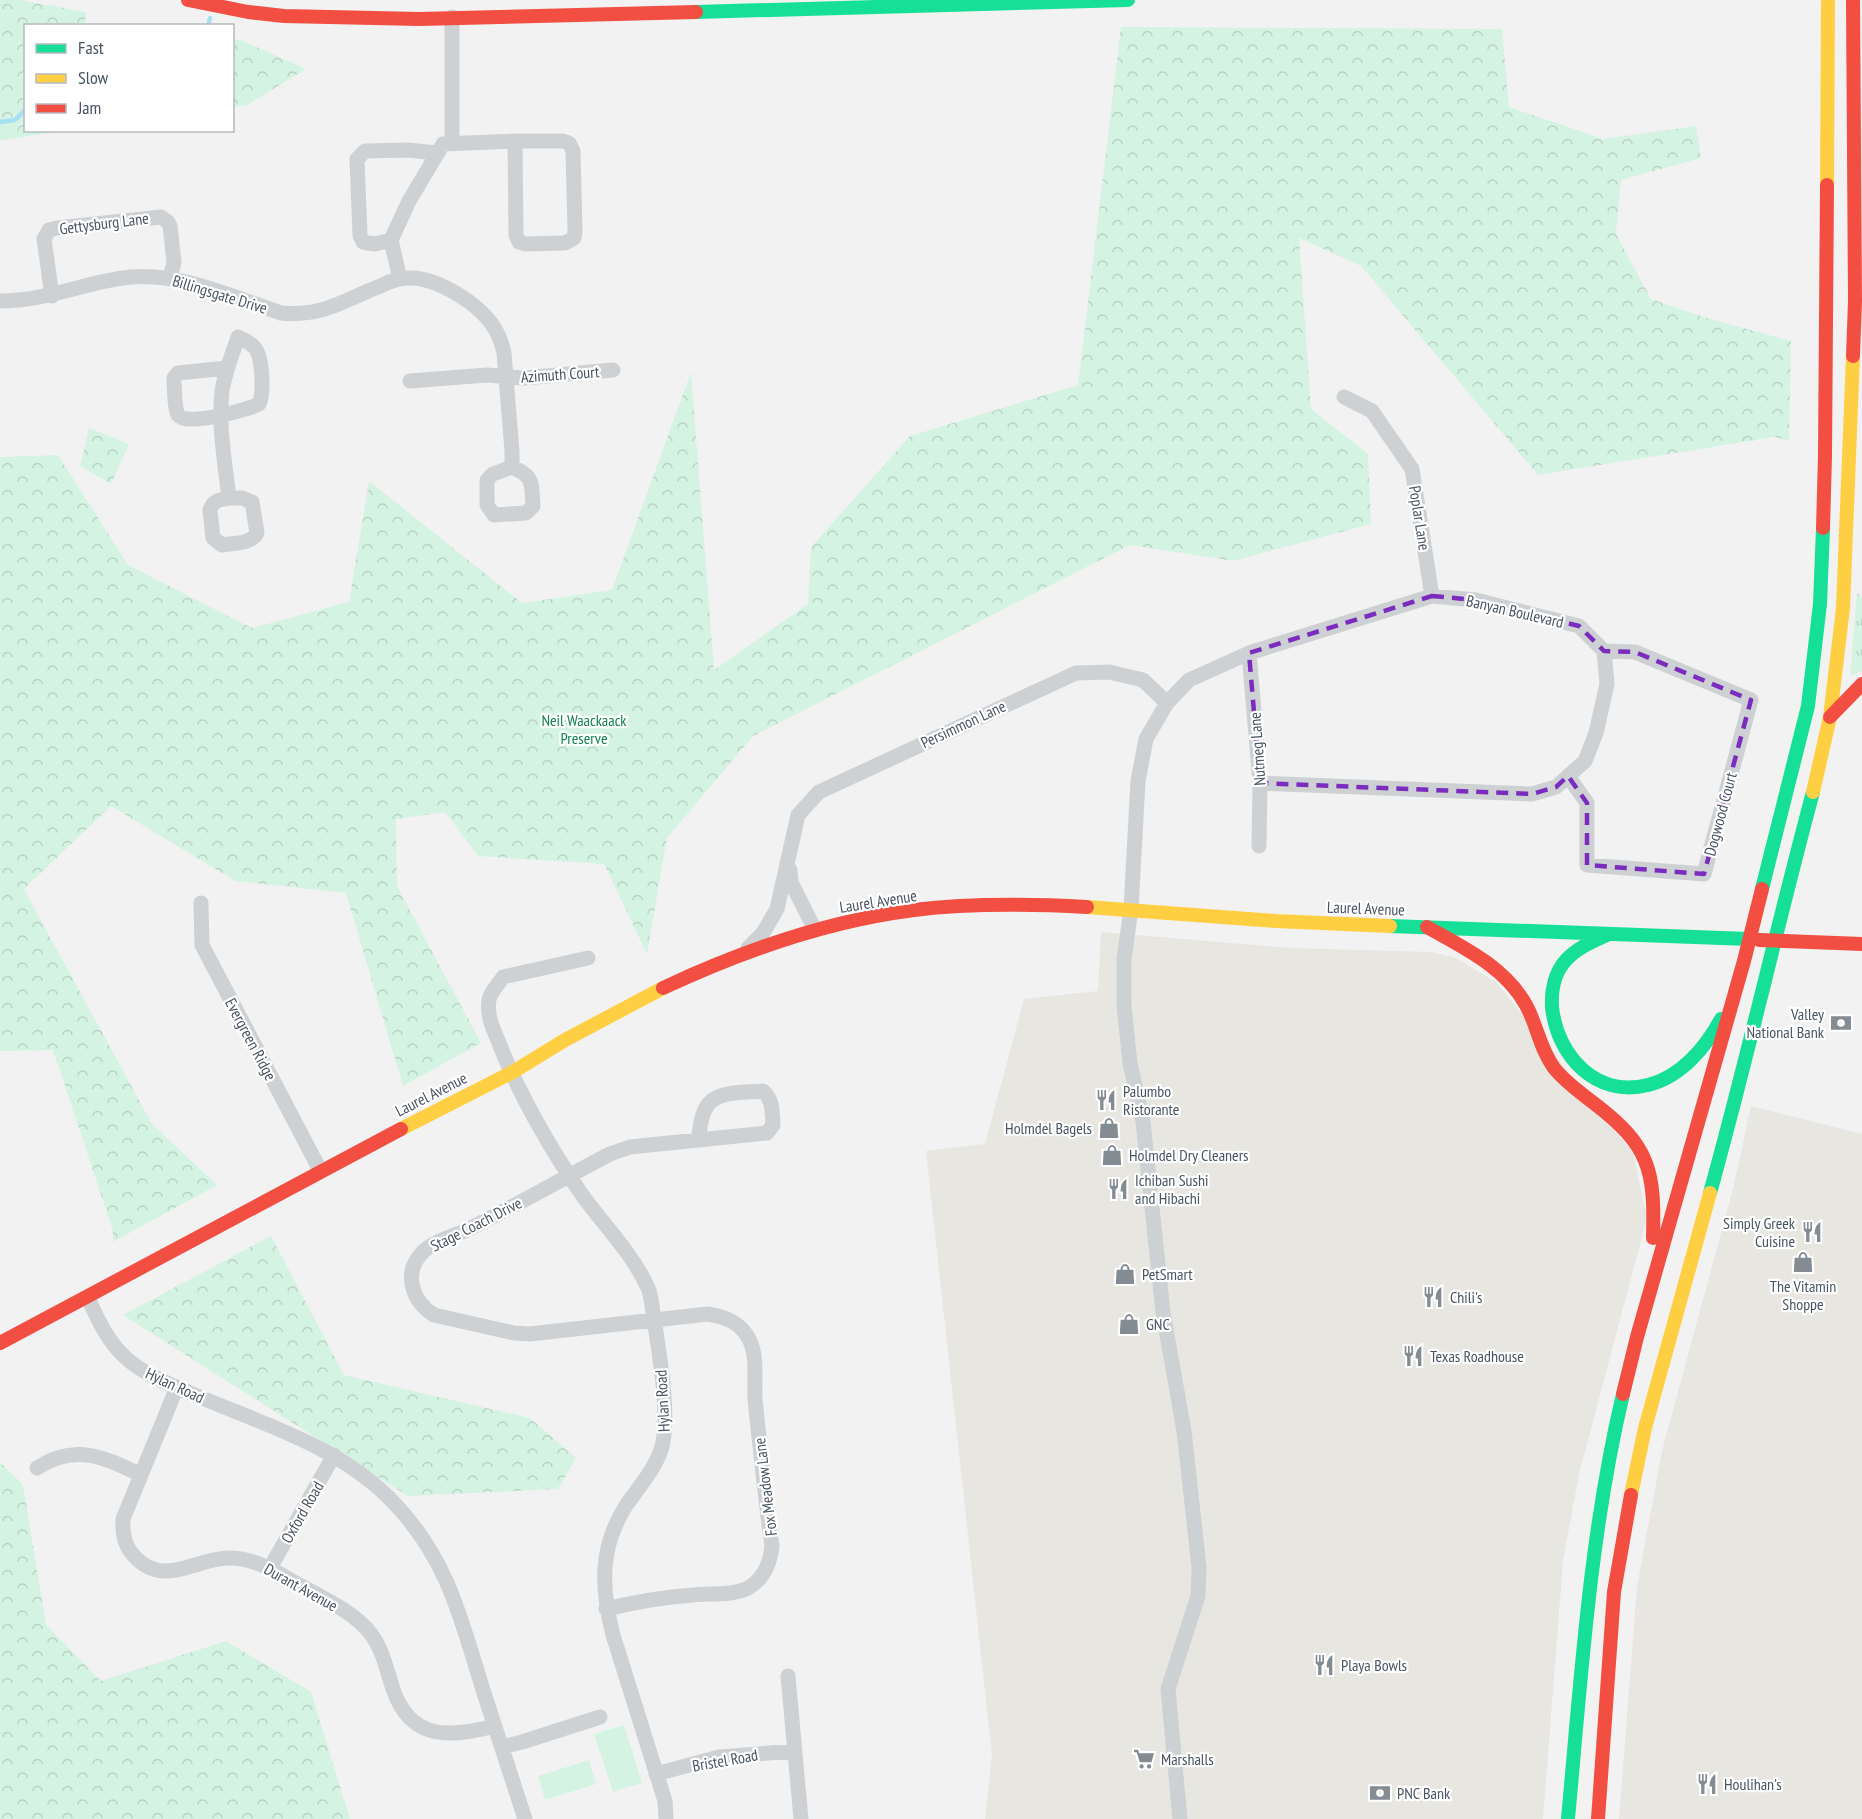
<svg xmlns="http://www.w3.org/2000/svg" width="1862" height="1819" viewBox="0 0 1862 1819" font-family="'PT Sans Narrow',sans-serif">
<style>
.commercial{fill:#e7e6e0}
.grass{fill:url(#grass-tufts)}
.forest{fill:url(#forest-crowns)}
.pitch{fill:#d5f3e2}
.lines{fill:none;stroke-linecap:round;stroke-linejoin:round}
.stream{stroke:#a7e0f3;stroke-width:4.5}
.street{stroke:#ced1d3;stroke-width:15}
.fast{stroke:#16e098;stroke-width:14}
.slow{stroke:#ffcf43;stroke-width:14}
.jam{stroke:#f24e42;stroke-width:14}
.marked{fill:none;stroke:#7b2cbf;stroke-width:4.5;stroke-dasharray:12 8;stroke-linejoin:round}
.labels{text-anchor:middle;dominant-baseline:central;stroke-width:4.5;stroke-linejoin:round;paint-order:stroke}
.street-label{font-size:16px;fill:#475360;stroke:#fff}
.park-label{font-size:16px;fill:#10834f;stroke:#fff}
.poi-label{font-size:16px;fill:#475360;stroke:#fff;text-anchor:start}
</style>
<defs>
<pattern id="grass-tufts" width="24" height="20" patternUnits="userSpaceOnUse" patternTransform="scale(1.5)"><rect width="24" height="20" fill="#d5f3e2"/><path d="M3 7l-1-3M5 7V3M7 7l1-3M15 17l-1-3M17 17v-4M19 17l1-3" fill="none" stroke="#b8d2c4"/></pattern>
<pattern id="forest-crowns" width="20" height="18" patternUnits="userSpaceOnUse" patternTransform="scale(1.5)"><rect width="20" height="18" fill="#d5f3e2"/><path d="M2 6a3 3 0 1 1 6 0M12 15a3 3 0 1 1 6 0" fill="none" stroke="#b8d2c4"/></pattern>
</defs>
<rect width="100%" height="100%" fill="#f3f2f2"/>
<path class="commercial" d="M 1101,932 L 1290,948 L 1432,952 L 1456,958 L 1496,982 L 1633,1153 L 1647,1218 L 1579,1474 L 1563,1561 L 1543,1819 L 985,1819 L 992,1755 L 926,1151 L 985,1144 L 1024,999 L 1098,991 Z
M 1751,1106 L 1862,1134 L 1862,1819 L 1619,1819 L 1637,1587 L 1662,1451 L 1734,1185 Z"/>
<path class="grass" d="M 1857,593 L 1862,597 L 1862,671 L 1850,676 Z"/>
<path class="forest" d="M 0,0 L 21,0 L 86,12 L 85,25 L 26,26 L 26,130 L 66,131 L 0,140 Z
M 1121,27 L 1502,29 L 1509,107 L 1603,139 L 1696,126 L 1701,158 L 1621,180 L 1616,234 L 1651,299 L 1707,318 L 1791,341 L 1789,441 L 1775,437 L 1538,475 L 1361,266 L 1299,238 L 1311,409 L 1368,454 L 1371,524 L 1233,561 L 1130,545 L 753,736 L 667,838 L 647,954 L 604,864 L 478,856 L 445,812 L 396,819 L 397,886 L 481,1043 L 403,1086 L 346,893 L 235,881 L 111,806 L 24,889 L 152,1124 L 217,1185 L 113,1242 L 113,1231 L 53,1050 L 0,1051 L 0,457 L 58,455 L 128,565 L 252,628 L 349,602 L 369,481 L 522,603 L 612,590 L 691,372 L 714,670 L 808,604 L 811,547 L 910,436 L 1078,385 Z
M 232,39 L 241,40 L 306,69 L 247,105 L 233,107 Z
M 89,428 L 129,444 L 111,484 L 80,466 Z
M 271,1236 L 344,1375 L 530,1418 L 576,1458 L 558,1489 L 408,1496 L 123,1315 Z
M 0,1462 L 23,1485 L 46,1625 L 101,1681 L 226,1641 L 311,1692 L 350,1819 L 0,1819 Z"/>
<path class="pitch" d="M 624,1725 L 642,1783 L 613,1792 L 594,1734 Z
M 589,1760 L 596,1784 L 545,1800 L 538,1776 Z"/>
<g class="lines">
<path class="stream" d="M 208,26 L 210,18
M 0,122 L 15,120 L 26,109"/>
<path class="street" d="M 515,141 L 563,141 L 569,143 L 573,151 L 575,231 L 574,238 L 565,243 L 525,244 L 519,242 L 516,235 Z
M 452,143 L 452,17
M 391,240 L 375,244 L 363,242 L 360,236 L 357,159 L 365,151 L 408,150 L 437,153
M 400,279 L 391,240 L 409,201 L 443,144 L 515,141
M 52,296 L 44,239 L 49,230 L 57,228 L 161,217 L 168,222 L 170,226 L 174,262 L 170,279
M 0,301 C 47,301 85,282 130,277 C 180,272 235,298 281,313 C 322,317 342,301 378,287 C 385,284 392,280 400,279 C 424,274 449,288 468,301 C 487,315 499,329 504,353 L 512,451 L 512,467
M 227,368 L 178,373 L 174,378 L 174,383 C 175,392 174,407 178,415 C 186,427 247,410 259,404 C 264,393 263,356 254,347 C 250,342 243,340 238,337 C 232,355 225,372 222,391 C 218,426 225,463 229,498
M 410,381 L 487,375 L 524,378 L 613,370
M 1344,397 L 1372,411 L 1412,469 L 1432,596
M 512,467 C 535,477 531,483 533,506 L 526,513 L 494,515 L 487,505 L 487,480 L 493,474 Z
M 229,498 L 242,498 L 252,502 L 257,533 C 251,544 234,543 222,545 L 213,538 L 210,510 C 213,500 220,500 229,498 Z
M 1249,653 L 1260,783 L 1259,846
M 1568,776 L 1587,803 L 1587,865 L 1704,874 L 1751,700 L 1635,652 L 1604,651
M 790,870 L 791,882 L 815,930
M 201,903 L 202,945 L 320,1170
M 748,948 L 763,933 L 777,909 L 798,815 L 819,792 L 1076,673 L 1109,672 L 1143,680 L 1167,703
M 588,958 L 503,977 C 499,984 490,992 489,1000 C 486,1017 495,1032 501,1048 C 521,1098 554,1155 585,1199 C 606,1227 634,1256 648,1288 C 652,1297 652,1309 654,1319 C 659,1351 671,1421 661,1450 C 654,1470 639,1487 627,1504 C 599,1547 601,1588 613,1635 L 665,1801 L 666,1819
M 763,1091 C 773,1099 772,1112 773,1125 L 767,1133 L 698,1140 C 700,1131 700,1121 704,1112 C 712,1089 743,1093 763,1091 Z
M 88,1298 C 98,1320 108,1342 126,1358 C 147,1377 177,1387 202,1398 C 269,1426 344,1449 395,1504 C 448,1560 461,1619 483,1690 C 497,1733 511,1776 525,1819
M 177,1387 L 123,1519 C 122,1536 125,1548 138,1560 C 166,1586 197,1558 229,1558 C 252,1558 272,1569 292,1581 C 317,1595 354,1611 371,1634 C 383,1650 387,1671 393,1689 C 411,1742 451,1737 495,1726
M 37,1468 C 75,1443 104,1457 141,1475
M 270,1568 L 334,1455
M 606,1609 C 635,1602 664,1597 693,1595 C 711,1593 732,1596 748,1588 C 764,1579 770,1564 772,1546 C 765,1497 760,1448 755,1399 C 754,1380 758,1356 749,1339 C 740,1322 725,1317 708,1314 L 530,1334 L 514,1333 L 434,1315 C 413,1302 402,1274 422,1253 C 434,1240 456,1236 471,1228 C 518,1204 564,1178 610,1154 L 630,1147 L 698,1140
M 788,1676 L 801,1819
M 502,1747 L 522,1742 L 600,1717
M 656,1774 L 719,1757 L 794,1751
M 1180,1819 L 1168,1689 L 1198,1596 L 1199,1567 L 1184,1431 L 1163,1312 L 1143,1122 L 1130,1063 L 1124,1006 L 1124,959 L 1131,909 L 1138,781 L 1146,739 L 1167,703 L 1189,680 L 1249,653 L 1432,596 L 1476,600 L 1579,626 L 1604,651 L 1607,684 L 1596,733 L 1585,761 L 1556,787 L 1532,794 L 1260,783"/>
<path class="fast" d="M 696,12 L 1128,0
M 1762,889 L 1808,706 L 1820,604 L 1823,528
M 1390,926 L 1749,939
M 1609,934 C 1594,941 1578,947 1566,960 C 1555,972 1551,990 1552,1007 C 1557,1056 1596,1098 1648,1085 C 1681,1077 1706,1047 1721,1019
M 1710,1193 C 1747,1060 1777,926 1813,792
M 1568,1819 C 1581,1677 1590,1533 1623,1394"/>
<path class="slow" d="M 1827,185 L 1828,0
M 1813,792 L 1830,717 L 1843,608 L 1853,356
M 1087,907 L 1276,921 L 1390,926
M 401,1129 L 511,1073 L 565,1040 L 663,988
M 1631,1495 L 1645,1428 L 1710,1193"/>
<path class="jam" d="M 188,0 L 248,12 L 284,16 L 419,19 L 696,12
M 1853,0 L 1855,301 L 1853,356
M 1823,528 L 1825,456 L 1827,185
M 1830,717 L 1862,684
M 1427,927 C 1464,948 1505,967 1526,1005 C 1537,1025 1540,1049 1554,1068 C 1565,1082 1581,1093 1595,1104 C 1650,1146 1655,1171 1653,1238
M 1759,940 L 1862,944
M 663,988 C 742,951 827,921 914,910 C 971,903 1030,904 1087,907
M 0,1343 L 401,1129
M 1623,1394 L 1637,1337 L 1744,961 L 1762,889
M 1598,1819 L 1614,1592 L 1631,1495"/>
</g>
<path class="marked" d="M 1432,596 L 1476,600 L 1579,626 L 1604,651 L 1635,652 L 1751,700 L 1704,874 L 1587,865 L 1587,803 L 1568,776 L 1556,787 L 1532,794 L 1260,783 L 1249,653 Z"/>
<defs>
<symbol id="bank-bare" viewBox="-9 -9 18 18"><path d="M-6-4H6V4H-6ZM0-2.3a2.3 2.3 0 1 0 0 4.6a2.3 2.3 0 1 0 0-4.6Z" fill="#838b93" stroke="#fff" stroke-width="2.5" paint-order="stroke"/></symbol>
<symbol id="restaurant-bare" viewBox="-9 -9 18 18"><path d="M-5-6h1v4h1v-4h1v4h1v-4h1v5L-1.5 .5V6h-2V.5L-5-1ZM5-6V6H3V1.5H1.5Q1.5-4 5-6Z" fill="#838b93" stroke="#fff" stroke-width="2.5" paint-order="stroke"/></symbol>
<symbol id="shop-bare" viewBox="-9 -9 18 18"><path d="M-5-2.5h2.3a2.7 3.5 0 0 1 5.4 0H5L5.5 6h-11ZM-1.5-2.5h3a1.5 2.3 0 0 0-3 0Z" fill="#838b93" stroke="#fff" stroke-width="2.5" paint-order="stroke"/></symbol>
<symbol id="supermarket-bare" viewBox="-9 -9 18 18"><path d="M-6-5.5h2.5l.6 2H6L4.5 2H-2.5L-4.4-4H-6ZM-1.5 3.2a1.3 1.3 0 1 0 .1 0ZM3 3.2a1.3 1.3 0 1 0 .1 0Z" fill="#838b93" stroke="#fff" stroke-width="2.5" paint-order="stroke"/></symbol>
</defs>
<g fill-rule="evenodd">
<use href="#bank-bare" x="1826" y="1008" width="30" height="30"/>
<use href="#restaurant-bare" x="1091" y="1085" width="30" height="30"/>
<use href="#shop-bare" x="1094" y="1113" width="30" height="30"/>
<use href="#shop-bare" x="1097" y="1140" width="30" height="30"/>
<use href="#restaurant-bare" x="1103" y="1174" width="30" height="30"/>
<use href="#restaurant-bare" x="1797" y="1217" width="30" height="30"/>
<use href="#shop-bare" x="1788" y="1247" width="30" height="30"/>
<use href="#shop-bare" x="1110" y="1259" width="30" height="30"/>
<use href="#restaurant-bare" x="1418" y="1282" width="30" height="30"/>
<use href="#shop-bare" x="1114" y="1309" width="30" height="30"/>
<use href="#restaurant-bare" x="1398" y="1341" width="30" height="30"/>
<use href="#restaurant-bare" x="1309" y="1650" width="30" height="30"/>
<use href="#supermarket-bare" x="1129" y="1744" width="30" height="30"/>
<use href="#restaurant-bare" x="1692" y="1769" width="30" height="30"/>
<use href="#bank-bare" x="1365" y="1778" width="30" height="30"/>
</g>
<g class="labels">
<g class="street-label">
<text transform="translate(104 223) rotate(-7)">Gettysburg Lane</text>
<text transform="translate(220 294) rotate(17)">Billingsgate Drive</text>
<text transform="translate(560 374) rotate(-4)">Azimuth Court</text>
<text transform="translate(1420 518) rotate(81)">Poplar Lane</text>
<text transform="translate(1515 611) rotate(13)">Banyan Boulevard</text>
<text transform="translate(963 724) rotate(-25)">Persimmon Lane</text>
<text transform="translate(1257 749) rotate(-94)">Nutmeg Lane</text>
<text transform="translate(1720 814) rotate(-75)">Dogwood Court</text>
<text transform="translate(878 901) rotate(-9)">Laurel Avenue</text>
<text transform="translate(1366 908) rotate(2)">Laurel Avenue</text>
<text transform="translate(251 1039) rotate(62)">Evergreen Ridge</text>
<text transform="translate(431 1094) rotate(-27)">Laurel Avenue</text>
<text transform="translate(476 1224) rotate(-27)">Stage Coach Drive</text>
<text transform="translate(175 1385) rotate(25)">Hylan Road</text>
<text transform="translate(662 1401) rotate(-93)">Hylan Road</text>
<text transform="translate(765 1487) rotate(-97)">Fox Meadow Lane</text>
<text transform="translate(302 1512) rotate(-60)">Oxford Road</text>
<text transform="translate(301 1587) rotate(29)">Durant Avenue</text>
<text transform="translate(725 1760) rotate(-10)">Bristel Road</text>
</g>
<g class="park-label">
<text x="584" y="720">Neil Waackaack<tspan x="584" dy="18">Preserve</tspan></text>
</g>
<g class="poi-label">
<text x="1824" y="1014" text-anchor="end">Valley<tspan x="1824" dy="18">National Bank</tspan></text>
<text x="1123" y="1091">Palumbo<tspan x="1123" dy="18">Ristorante</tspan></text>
<text x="1092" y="1128" text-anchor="end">Holmdel Bagels</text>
<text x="1129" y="1155">Holmdel Dry Cleaners</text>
<text x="1135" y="1180">Ichiban Sushi<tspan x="1135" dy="18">and Hibachi</tspan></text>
<text x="1795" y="1223" text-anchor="end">Simply Greek<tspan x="1795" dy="18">Cuisine</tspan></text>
<text x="1142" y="1274">PetSmart</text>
<text x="1803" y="1286" text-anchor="middle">The Vitamin<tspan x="1803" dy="18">Shoppe</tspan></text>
<text x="1450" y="1297">Chili's</text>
<text x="1146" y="1324">GNC</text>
<text x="1430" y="1356">Texas Roadhouse</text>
<text x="1341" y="1665">Playa Bowls</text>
<text x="1161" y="1759">Marshalls</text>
<text x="1724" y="1784">Houlihan's</text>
<text x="1397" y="1793">PNC Bank</text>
</g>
</g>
<rect x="24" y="24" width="210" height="108" fill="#ffffff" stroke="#b5babf" stroke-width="1.5"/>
<rect x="36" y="44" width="30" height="9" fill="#16e098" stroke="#b5babf" stroke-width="1.5"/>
<text x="78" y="54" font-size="18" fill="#475360">Fast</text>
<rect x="36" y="74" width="30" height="9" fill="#ffcf43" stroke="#b5babf" stroke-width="1.5"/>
<text x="78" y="84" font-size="18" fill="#475360">Slow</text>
<rect x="36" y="104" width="30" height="9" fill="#f24e42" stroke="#b5babf" stroke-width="1.5"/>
<text x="78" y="114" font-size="18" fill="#475360">Jam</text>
</svg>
